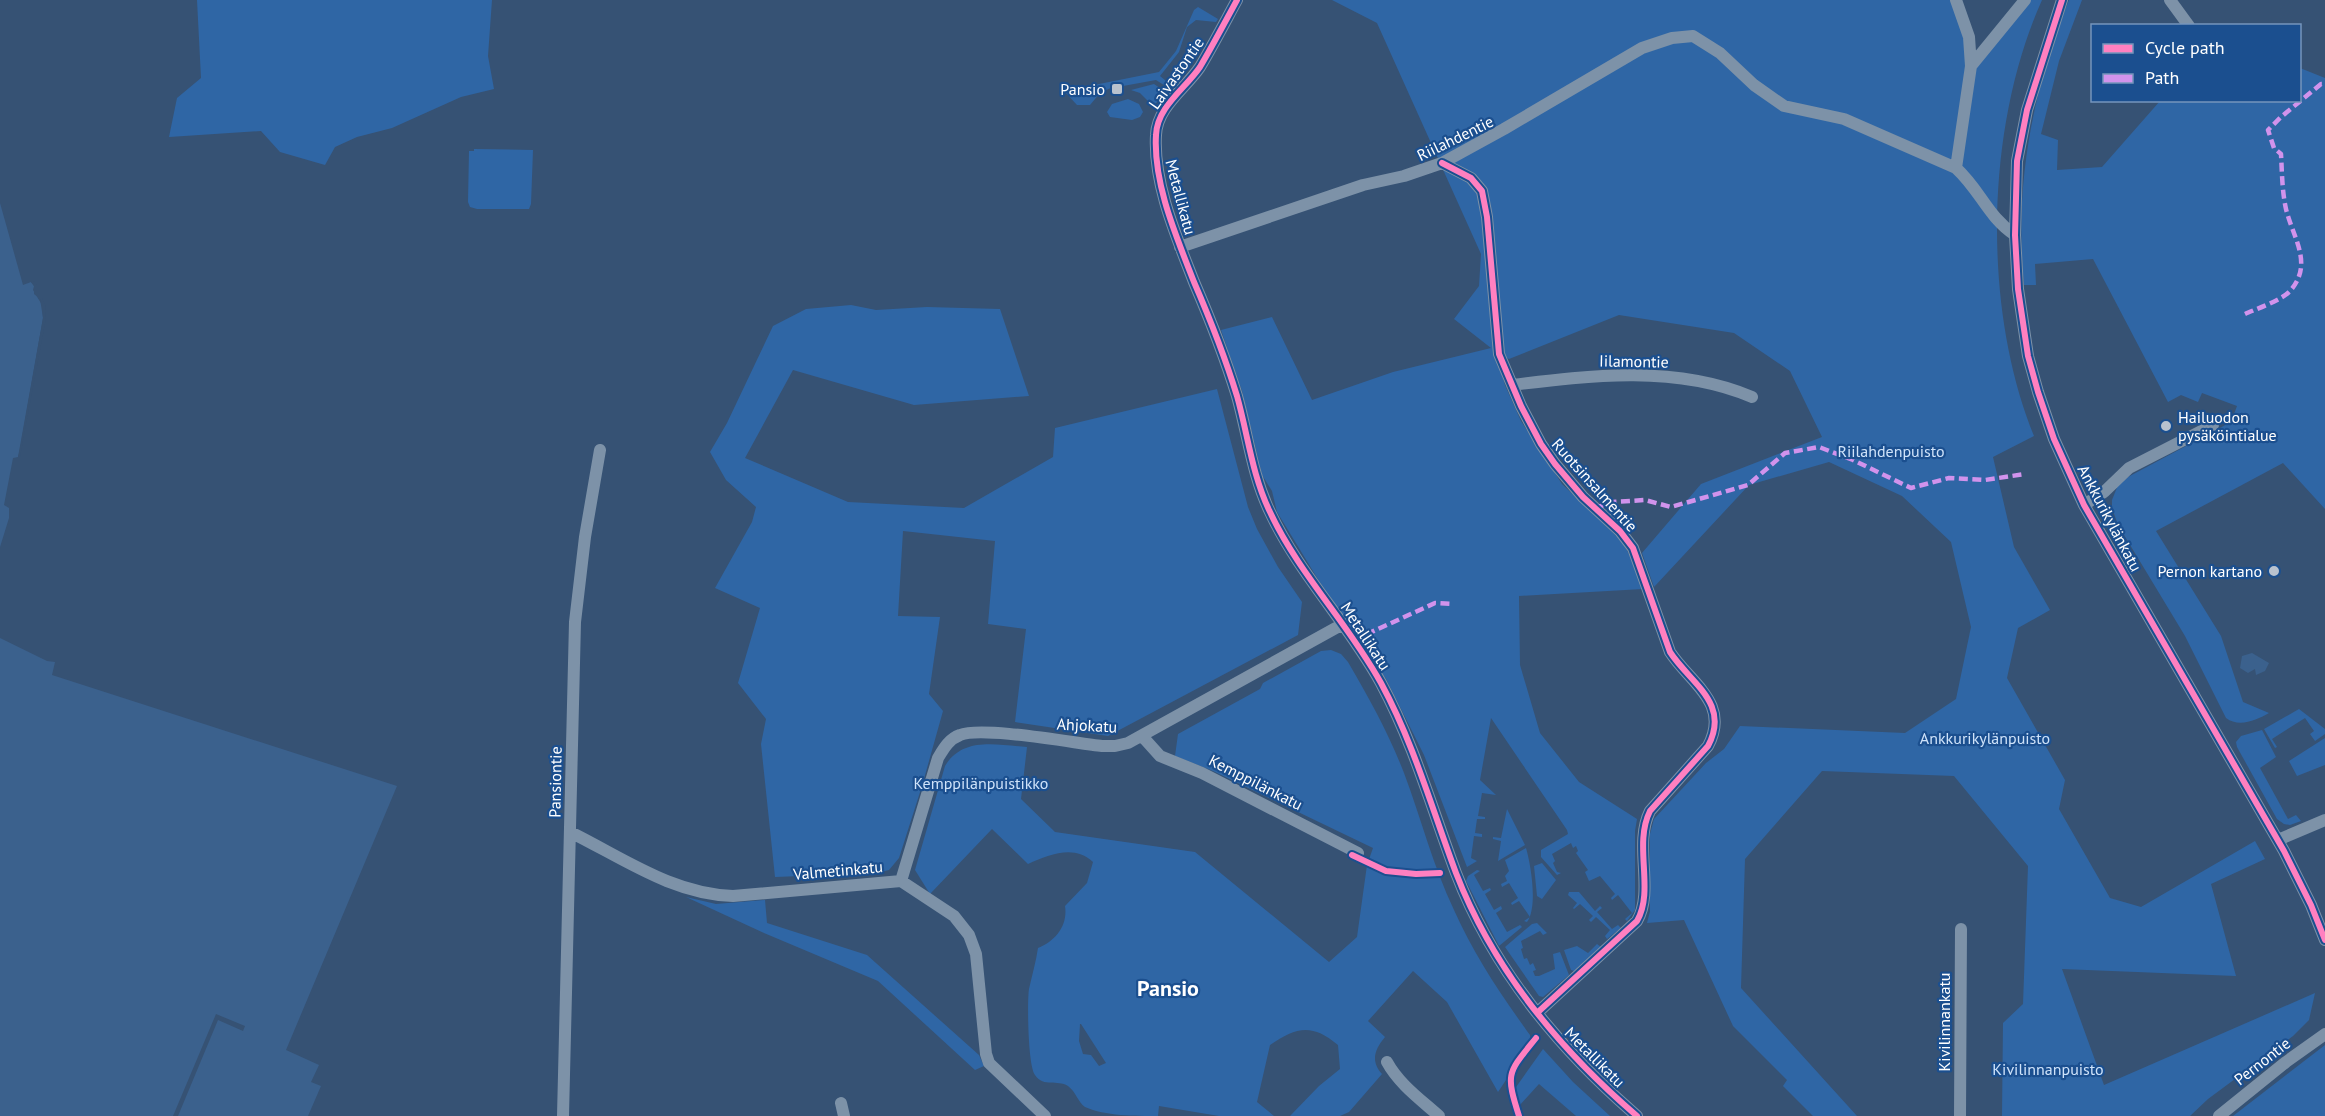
<svg xmlns="http://www.w3.org/2000/svg" width="2325" height="1116" viewBox="0 0 2325 1116" font-family="'PT Sans',sans-serif">
<style>
.green{fill:#2f66a5;fill-rule:evenodd}
.water{fill:#3b618d}
.pier{fill:#365274}
.lines{fill:none;stroke-linecap:round;stroke-linejoin:round}
.minor{stroke:#7d92a8;stroke-width:12}
.quiet{stroke:#d193ec;stroke-width:4.5;stroke-dasharray:9 4.5;stroke-linecap:butt}
.cycleway-casing{stroke:#1b4f8f;stroke-width:10}
.cycleway{stroke:#ff80c0;stroke-width:6}
.poi-dot{fill:#b9c2ce;stroke:#1b4f8f;stroke-width:2}
.labels{text-anchor:middle;dominant-baseline:central;stroke-width:4.5;stroke-linejoin:round;paint-order:stroke}
.street-label{font-size:16px;fill:#fff;stroke:#1b4f8f}
.poi-label{font-size:16px;fill:#fff;stroke:#1b4f8f;text-anchor:end}
.park-label{font-size:16px;fill:#cfe3fa;stroke:#1b4f8f}
.district-label{font-size:22px;font-weight:bold;fill:#fff;stroke:#1b4f8f}
</style>
<rect width="100%" height="100%" fill="#365274"/>
<path class="green" d="M 197,0 L 492,0 L 488,56 L 494,89 L 461,97 L 392,128 L 357,137 L 335,147 L 325,165 L 280,152 L 261,131 L 169,137 L 177,98 L 201,78 Z
M 1332,0 L 1951,0 L 1964,30 L 1967,61 L 2027,0 L 2042,0 C 1985,127 1982,308 2034,436 L 1993,457 L 2014,547 L 2050,610 L 2018,628 L 2007,678 L 2065,780 L 2059,809 L 2110,898 L 2141,907 L 2255,841 L 2265,859 L 2211,884 L 2236,976 L 2062,969 L 2104,1085 L 2315,993 L 2309,1020 L 2293,1036 L 2208,1099 L 2190,1116 L 2002,1116 L 2003,1023 L 2023,1004 L 2028,866 L 1954,776 L 1822,771 L 1745,859 L 1741,988 L 1857,1116 L 1813,1116 L 1783,1086 L 1787,1080 L 1733,1026 L 1684,920 L 1647,923 L 1650,911 L 1650,834 L 1654,819 L 1706,763 L 1724,749 L 1740,726 L 1905,733 L 1956,699 L 1971,627 L 1951,542 L 1902,496 L 1829,462 L 1749,485 L 1654,587 L 1642,553 L 1701,484 L 1822,437 L 1790,371 L 1734,333 L 1619,315 L 1509,359 L 1496,353 L 1505,385 L 1521,421 L 1562,484 L 1623,542 L 1638,572 L 1643,589 L 1519,596 L 1520,665 L 1540,733 L 1579,782 L 1637,819 L 1635,831 L 1635,910 L 1627,921 L 1625,919 L 1632,913 L 1618,895 L 1612,900 L 1611,898 L 1615,894 L 1600,876 L 1589,881 L 1585,872 L 1588,870 L 1576,853 L 1578,851 L 1576,846 L 1573,848 L 1571,843 L 1552,854 L 1555,861 L 1553,863 L 1557,872 L 1561,873 L 1557,875 L 1541,857 L 1541,850 L 1568,834 L 1567,830 L 1491,718 L 1480,780 L 1496,795 L 1482,793 L 1478,816 L 1485,817 L 1485,819 L 1477,819 L 1475,833 L 1482,834 L 1482,837 L 1474,836 L 1471,858 L 1477,861 L 1467,867 L 1424,755 L 1386,679 L 1319,581 L 1277,512 L 1272,491 L 1262,475 L 1242,391 L 1221,330 L 1272,317 L 1312,400 L 1393,372 L 1491,348 L 1454,319 L 1479,286 L 1481,254 L 1377,23 Z
M 2069,0 L 2082,0 L 2059,61 L 2041,134 L 2058,140 L 2057,170 L 2102,167 L 2160,101 L 2300,100 L 2300,68 L 2325,78 L 2325,509 L 2283,463 L 2156,531 L 2221,636 L 2243,702 L 2269,713 C 2257,720 2239,728 2226,718 L 2185,636 L 2118,525 L 2112,508 L 2112,500 L 2118,485 L 2128,477 L 2231,422 L 2237,406 L 2202,393 L 2198,402 L 2181,395 L 2168,402 L 2093,259 L 2035,264 L 2036,285 L 2024,285 C 2014,187 2032,91 2069,0 Z
M 1198,7 L 1218,19 L 1216,22 L 1196,20 L 1187,27 L 1179,52 L 1160,76 L 1171,85 L 1170,89 L 1156,80 L 1123,86 L 1119,84 L 1100,93 L 1090,105 L 1077,105 L 1064,91 L 1159,72 L 1176,51 L 1194,10 Z
M 1154,84 L 1167,93 L 1153,106 L 1140,93 L 1131,90 Z
M 1128,99 L 1139,104 L 1143,112 L 1140,117 L 1132,120 L 1110,117 L 1107,112 L 1112,104 Z
M 474,149 L 533,150 L 531,204 L 529,209 L 477,209 L 470,207 L 468,202 L 469,151 L 474,151 Z
M 851,305 L 876,310 L 927,307 L 1000,309 L 1029,396 L 914,405 L 793,370 L 745,458 L 848,502 L 964,508 L 1053,457 L 1055,428 L 1217,389 L 1248,507 L 1257,529 L 1278,567 L 1302,602 L 1298,635 L 1108,736 L 1015,722 L 1026,629 L 988,624 L 995,541 L 903,531 L 898,616 L 940,617 L 929,694 L 943,711 L 922,786 L 899,858 L 889,870 L 877,873 L 775,877 L 761,744 L 766,719 L 738,683 L 760,608 L 715,588 L 752,522 L 756,507 L 726,480 L 710,452 L 727,423 L 773,326 L 806,309 Z
M 1331,650 L 1341,654 L 1348,662 C 1369,698 1389,734 1404,773 C 1421,818 1433,866 1454,910 C 1474,955 1501,995 1530,1035 L 1531,1043 L 1513,1065 L 1508,1077 L 1498,1092 L 1447,1002 L 1413,971 L 1368,1021 L 1385,1037 C 1375,1049 1370,1061 1382,1074 L 1349,1112 L 1340,1116 L 1290,1116 L 1319,1086 L 1340,1069 L 1338,1045 C 1312,1023 1296,1027 1270,1045 L 1257,1102 L 1274,1116 L 1219,1116 L 1159,1106 L 1158,1116 C 1135,1116 1105,1116 1085,1107 C 1078,1102 1076,1092 1068,1086 C 1057,1079 1044,1088 1035,1075 C 1028,1066 1027,1002 1029,989 C 1032,975 1036,962 1038,948 C 1056,941 1068,925 1065,906 L 1087,883 L 1093,862 C 1074,844 1049,855 1028,864 L 992,829 L 930,894 L 915,870 L 945,766 C 963,736 997,745 1027,747 L 1021,799 L 1055,832 L 1195,852 L 1329,962 L 1357,937 L 1367,865 L 1373,848 L 1213,771 L 1175,756 L 1178,734 L 1260,689 L 1263,683 L 1321,651 ZM 1080,1024 L 1081,1024 L 1106,1063 L 1099,1066 L 1091,1055 L 1083,1054 L 1079,1041 Z
M 2299,709 L 2325,729 L 2325,734 L 2315,741 L 2310,734 L 2314,731 L 2305,718 L 2272,739 L 2277,747 L 2275,748 L 2264,729 Z
M 2262,730 L 2276,757 L 2260,768 L 2288,819 L 2296,815 L 2301,821 L 2290,825 L 2284,824 L 2277,819 L 2237,747 L 2236,742 L 2241,736 Z
M 2325,738 L 2325,765 L 2297,776 L 2289,761 Z
M 1507,809 L 1525,845 L 1498,861 L 1501,841 L 1493,839 L 1493,837 L 1501,838 Z
M 1526,848 C 1531,865 1538,907 1527,922 L 1524,921 L 1530,917 L 1519,901 L 1512,905 L 1511,903 L 1518,898 L 1509,883 L 1502,887 L 1501,884 L 1507,881 L 1505,876 L 1509,871 L 1505,860 Z
M 1542,863 L 1556,880 L 1542,899 L 1537,896 L 1534,866 Z
M 1477,870 L 1480,871 L 1474,875 L 1483,891 L 1490,888 L 1491,890 L 1485,894 L 1494,910 L 1501,906 L 1502,909 L 1496,913 L 1507,932 L 1520,925 L 1522,927 L 1499,946 L 1466,881 L 1468,876 Z
M 1569,892 L 1579,892 L 1595,911 L 1600,906 L 1602,908 L 1597,912 L 1612,929 L 1618,925 L 1621,928 L 1607,939 L 1605,936 L 1610,930 L 1596,917 L 1591,922 L 1589,920 L 1593,916 L 1580,904 L 1574,909 L 1573,908 L 1577,903 L 1568,895 Z
M 686,897 L 716,904 L 765,900 L 767,923 L 867,955 L 979,1055 L 984,1066 L 975,1070 L 878,981 L 764,933 Z
M 1537,923 L 1547,933 L 1543,935 L 1540,931 L 1521,941 L 1523,948 L 1521,949 L 1524,959 L 1527,958 L 1530,965 L 1533,963 L 1536,970 L 1533,971 L 1535,976 L 1539,976 L 1555,969 L 1553,954 L 1560,952 L 1569,975 L 1543,997 L 1539,996 L 1505,947 L 1532,924 Z
M 1597,944 L 1601,947 L 1574,971 L 1571,970 L 1564,950 L 1577,946 L 1588,953 Z
M 2325,1045 L 2325,1116 L 2233,1116 Z
M 1543,1049 L 1573,1082 L 1610,1116 L 1576,1116 L 1539,1084 L 1519,1106 L 1514,1090 Z"/>
<path class="water" d="M 0,203 L 23,285 L 31,282 L 34,286 L 33,290 L 42,305 L 43,318 L 20,449 L 18,457 L 13,458 L 4,505 L 9,508 L 9,518 L 0,547 Z
M 0,638 L 47,661 L 55,662 L 52,675 L 397,786 L 286,1050 L 319,1065 L 311,1082 L 321,1086 L 308,1116 L 0,1116 Z
M 2252,653 L 2269,663 L 2265,671 L 2256,675 L 2255,669 L 2248,673 L 2240,668 L 2242,656 Z"/>
<path class="pier" d="M 34,281 L 37,285 L 37,293 L 42,298 L 45,304 L 46,318 L 20,457 L 18,457 L 43,318 L 40,299 L 34,294 L 34,286 L 31,282 Z
M 216,1014 L 245,1026 L 243,1031 L 218,1020 L 178,1116 L 173,1116 Z"/>
<g class="lines">
<path class="minor" d="M 1237,0 C 1225,22 1213,45 1200,67 C 1185,89 1157,107 1156,135 C 1153,184 1177,238 1194,282 C 1210,319 1225,357 1237,396 C 1248,435 1252,475 1270,512 C 1299,574 1348,623 1381,683 C 1414,744 1432,809 1456,873 C 1493,969 1559,1049 1637,1116
M 1956,0 L 1969,37 L 1971,66
M 2062,0 L 2027,110 L 2017,161 L 2015,235 L 2018,289 L 2028,356 L 2038,392 L 2054,439 L 2084,505 L 2284,851 L 2311,905 L 2325,940
M 2170,0 L 2189,26
M 1442,163 L 1471,178 L 1482,191 L 1487,217 L 1499,354 L 1521,406 L 1541,444 L 1555,464 L 1583,497 L 1620,531 L 1633,548 L 1670,652 C 1690,683 1731,703 1708,746 L 1650,811 C 1633,845 1655,890 1637,921 L 1537,1013
M 1956,168 L 1971,66 L 2025,0
M 1180,247 L 1363,185 L 1404,176 L 1442,163 L 1504,129 L 1642,48 L 1672,38 L 1693,36 L 1720,53 L 1754,85 L 1784,106 L 1844,119 L 1956,168 C 1981,191 1987,216 2015,235
M 1512,385 C 1591,375 1677,365 1752,397
M 2084,505 L 2104,492 L 2129,468 L 2213,425
M 1142,736 L 1160,756 L 1202,773 L 1358,853
M 570,832 C 623,858 672,894 733,896 L 901,881 L 954,916 L 969,935 L 976,954 L 986,1054 L 989,1063 L 1045,1116
M 2278,840 L 2325,820
M 901,881 L 938,758 C 944,748 949,739 960,735 C 982,726 1074,743 1102,746 L 1115,746 L 1128,743 L 1343,624
M 1387,1062 C 1399,1084 1420,1099 1439,1116
M 841,1103 L 844,1116
M 563,1116 L 575,622 L 585,537 L 600,450
M 1960,1116 L 1961,929
M 2219,1116 L 2286,1062 L 2325,1034"/>
<path class="quiet" d="M 2245,314 C 2256,309 2282,300 2290,291 C 2314,264 2293,238 2286,209 C 2282,191 2282,172 2281,154 L 2274,148 L 2268,130 L 2281,117 L 2321,84 L 2325,84
M 1595,508 L 1612,502 L 1645,500 L 1671,507 L 1748,485 L 1785,453 L 1819,447 L 1853,460 L 1911,488 L 1949,478 L 1985,480 L 2025,474
M 1354,640 L 1435,603 L 1453,604"/>
<defs>
<path id="cycleway" d="M 1237,0 C 1225,22 1213,45 1200,67 C 1185,89 1157,107 1156,135 C 1153,184 1177,238 1194,282 C 1210,319 1225,357 1237,396 C 1248,435 1252,475 1270,512 C 1299,574 1348,623 1381,683 C 1414,744 1432,809 1456,873 C 1493,969 1559,1049 1637,1116
M 2062,0 L 2027,110 L 2017,161 L 2015,235 L 2018,289 L 2028,356 L 2038,392 L 2054,439 L 2084,505 L 2284,851 L 2311,905 L 2325,940
M 1442,163 L 1471,178 L 1482,191 L 1487,217 L 1499,354 L 1521,406 L 1541,444 L 1555,464 L 1583,497 L 1620,531 L 1633,548 L 1670,652 C 1690,683 1731,703 1708,746 L 1650,811 C 1633,845 1655,890 1637,921 L 1537,1013
M 1352,855 L 1386,871 L 1416,874 L 1440,873
M 1519,1116 C 1505,1072 1508,1073 1536,1038"/>
</defs>
<use href="#cycleway" class="cycleway-casing"/>
<use href="#cycleway" class="cycleway"/>
</g>
<g class="poi-dot">
<rect x="1111" y="83" width="12" height="12" rx="3"/>
<circle cx="2166" cy="426" r="6"/>
<circle cx="2274" cy="571" r="6"/>
</g>
<g class="labels">
<g class="street-label">
<text transform="translate(1176 73) rotate(-55)">Laivastontie</text>
<text transform="translate(1455 138) rotate(-26)">Riilahdentie</text>
<text transform="translate(1181 197) rotate(75)">Metallikatu</text>
<text transform="translate(1634 361) rotate(1)">Iilamontie</text>
<text transform="translate(1595 485) rotate(48)">Ruotsinsalmentie</text>
<text transform="translate(2110 518) rotate(62)">Ankkurikylänkatu</text>
<text transform="translate(1366 636) rotate(57)">Metallikatu</text>
<text transform="translate(1087 725) rotate(3)">Ahjokatu</text>
<text transform="translate(555 782) rotate(-89)">Pansiontie</text>
<text transform="translate(1256 782) rotate(27)">Kemppilänkatu</text>
<text transform="translate(838 870) rotate(-5)">Valmetinkatu</text>
<text transform="translate(1944 1022) rotate(-90)">Kivilinnankatu</text>
<text transform="translate(1595 1057) rotate(45)">Metallikatu</text>
<text transform="translate(2262 1061) rotate(-38)">Pernontie</text>
</g>
<g class="poi-label">
<text x="1105" y="89">Pansio</text>
<text x="2178" y="417" text-anchor="start">Hailuodon<tspan x="2178" dy="18">pysäköintialue</tspan></text>
<text x="2262" y="571">Pernon kartano</text>
</g>
<g class="park-label">
<text x="1891" y="451">Riilahdenpuisto</text>
<text x="1985" y="738">Ankkurikylänpuisto</text>
<text x="981" y="783">Kemppilänpuistikko</text>
<text x="2048" y="1069">Kivilinnanpuisto</text>
</g>
<g class="district-label">
<text x="1168" y="988">Pansio</text>
</g>
</g>
<rect x="2091" y="24" width="210" height="78" fill="#1b4f8f" stroke="#7695bc" stroke-width="1.5"/>
<rect x="2103" y="44" width="30" height="9" fill="#ff80c0" stroke="#7695bc" stroke-width="1.5"/>
<text x="2145" y="54" font-size="18" fill="#ffffff">Cycle path</text>
<rect x="2103" y="74" width="30" height="9" fill="#d193ec" stroke="#7695bc" stroke-width="1.5"/>
<text x="2145" y="84" font-size="18" fill="#ffffff">Path</text>
</svg>
